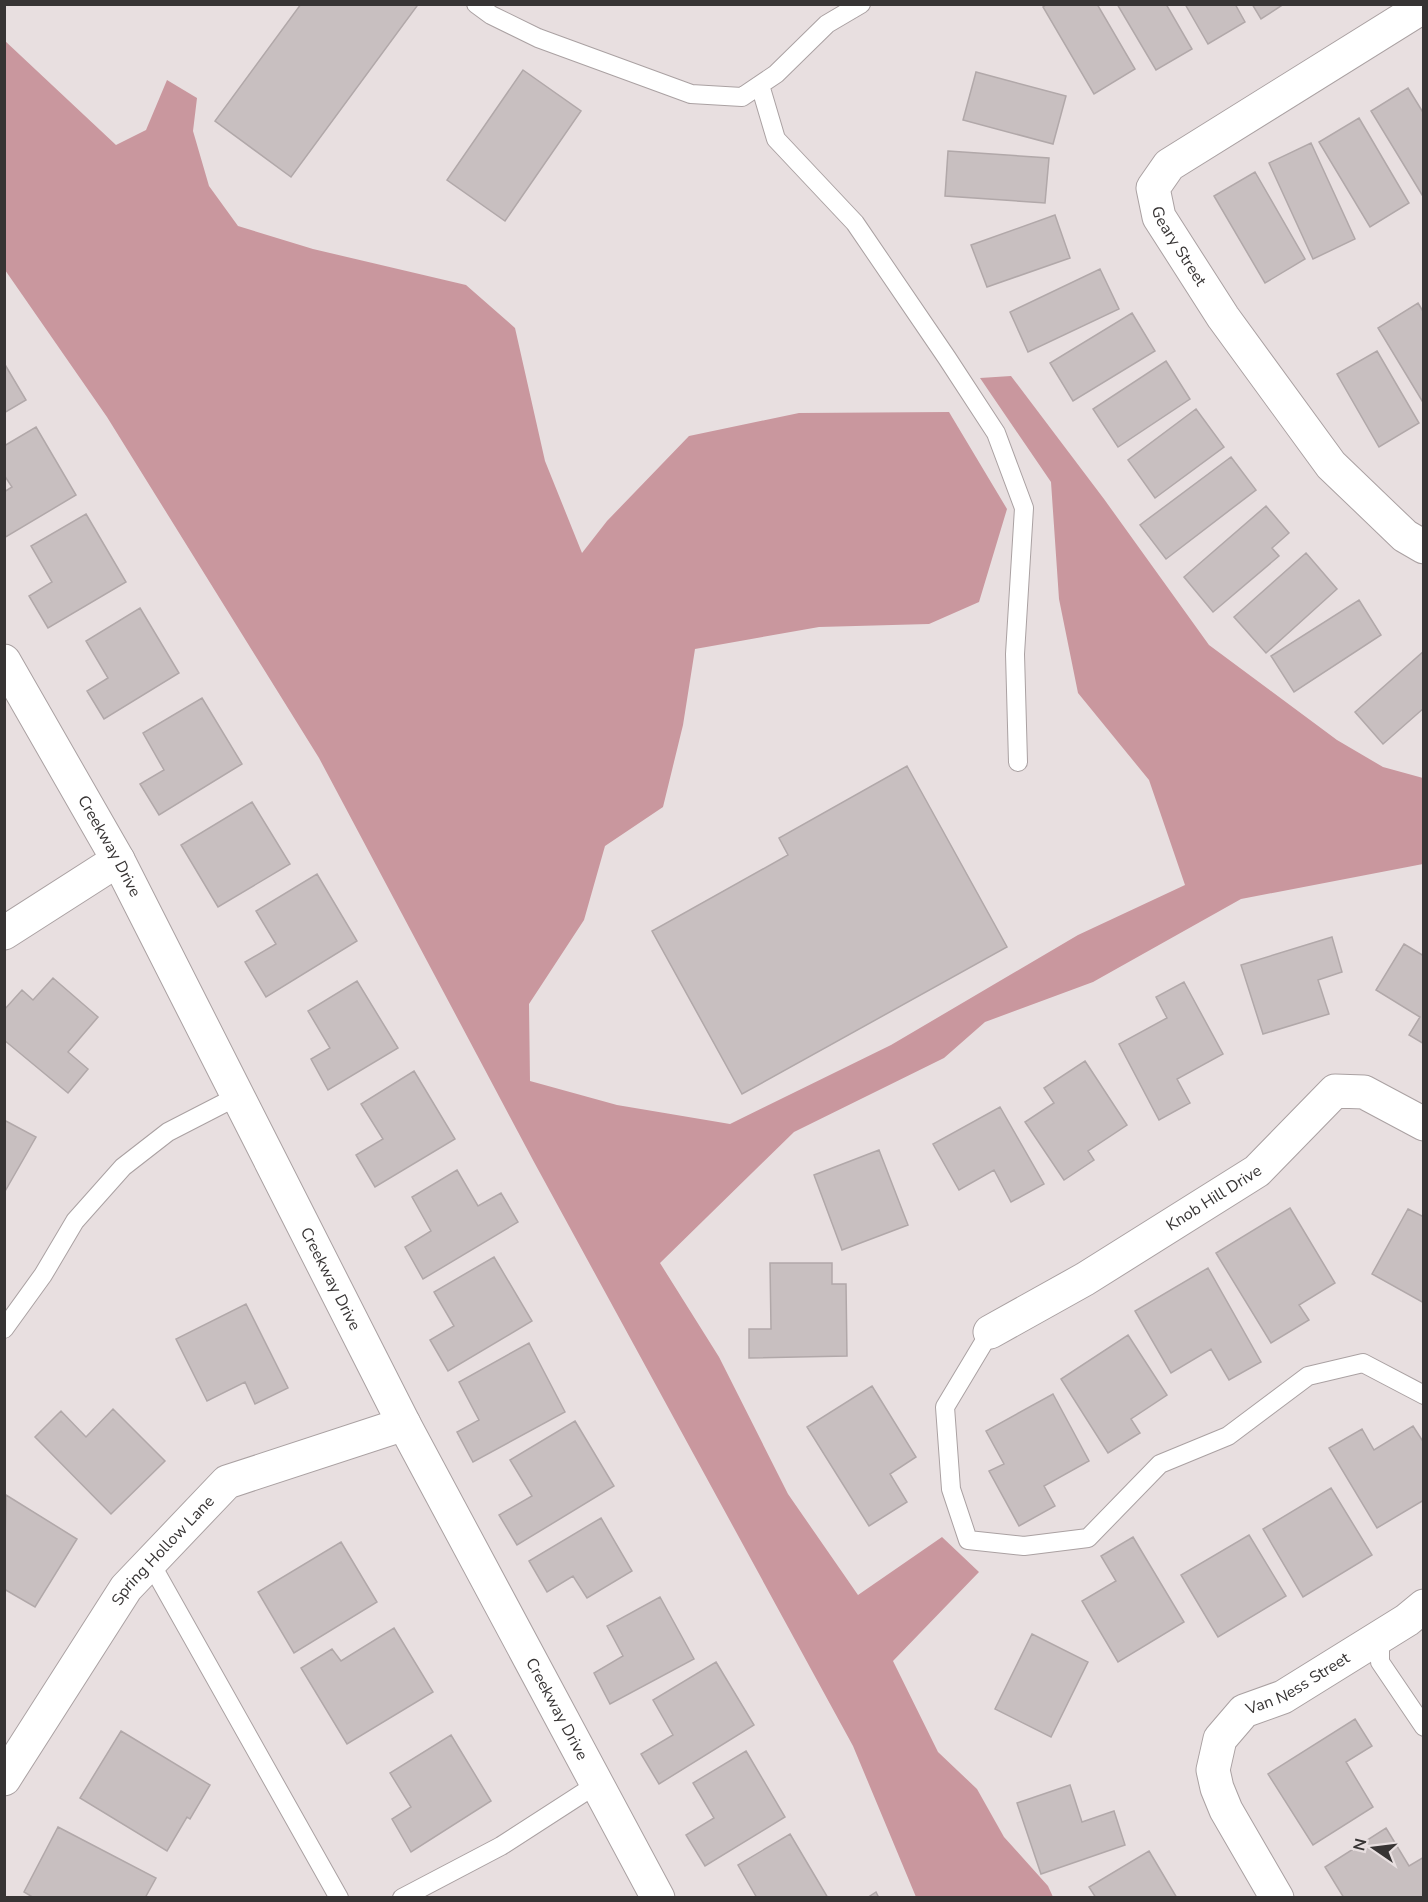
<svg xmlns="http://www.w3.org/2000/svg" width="1428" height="1902" viewBox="0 0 1428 1902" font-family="'Nunito Sans',sans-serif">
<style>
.forest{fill:#c9979e}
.building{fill:#c8bfc0;stroke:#b1a8a9;stroke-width:1.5}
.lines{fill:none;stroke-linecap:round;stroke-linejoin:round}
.service-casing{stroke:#aaa1a2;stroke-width:20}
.minor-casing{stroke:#aaa1a2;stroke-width:35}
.service{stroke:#fff;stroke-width:18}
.minor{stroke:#fff;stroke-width:33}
.labels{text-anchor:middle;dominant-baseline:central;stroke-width:6;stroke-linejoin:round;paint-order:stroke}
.street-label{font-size:16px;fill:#373434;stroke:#e8dfe0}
</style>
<rect width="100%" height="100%" fill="#e8dfe0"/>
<path class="forest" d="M 4,40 L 116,145 L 146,130 L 167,80 L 197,98 L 193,131 L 209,186 L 238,226 L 313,249 L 466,285 L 515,328 L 545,461 L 582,553 L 607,521 L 689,436 L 799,413 L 949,412 L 1007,509 L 979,602 L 929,624 L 819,627 L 695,649 L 683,725 L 663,807 L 605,846 L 584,920 L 529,1004 L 530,1081 L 617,1105 L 730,1124 L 891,1045 L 1078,935 L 1185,885 L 1149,780 L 1078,693 L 1059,599 L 1051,482 L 980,378 L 1011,376 L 1104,499 L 1209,645 L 1337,740 L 1383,767 L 1423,778 L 1423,864 L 1241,899 L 1093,982 L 985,1022 L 944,1058 L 794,1132 L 660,1263 L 719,1357 L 788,1494 L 858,1595 L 942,1537 L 979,1572 L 893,1661 L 938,1752 L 977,1789 L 1004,1837 L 1048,1886 L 1053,1897 L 916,1897 L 853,1746 L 534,1162 L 319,758 L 107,417 L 5,270 Z"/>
<path class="building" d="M 301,4 L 414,4 L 417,6 L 291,177 L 215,121 Z
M 1047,4 L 1097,4 L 1135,69 L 1094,94 L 1043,7 Z
M 1117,4 L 1166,4 L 1192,49 L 1156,70 Z
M 1185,4 L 1235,4 L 1245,22 L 1208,44 Z
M 1252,4 L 1284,4 L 1261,19 Z
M 523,70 L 581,111 L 505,221 L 447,180 Z
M 976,72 L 1066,96 L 1053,144 L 963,120 Z
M 1408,88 L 1424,114 L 1424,198 L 1371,111 Z
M 1359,118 L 1409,203 L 1370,227 L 1319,142 Z
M 1311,143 L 1355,239 L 1313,259 L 1269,163 Z
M 948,151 L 1049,158 L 1045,203 L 945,196 Z
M 1255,172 L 1305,259 L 1265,283 L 1214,196 Z
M 1055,215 L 1070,258 L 987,287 L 971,245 Z
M 1100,269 L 1119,309 L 1028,352 L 1010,312 Z
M 1418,303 L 1424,313 L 1424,404 L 1378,328 Z
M 1132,313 L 1155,351 L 1073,401 L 1050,363 Z
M 1377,351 L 1419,423 L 1379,447 L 1337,374 Z
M 1166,361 L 1190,399 L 1118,447 L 1093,409 Z
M 4,363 L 26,400 L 4,413 Z
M 1196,409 L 1224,447 L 1155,498 L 1128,460 Z
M 36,427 L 76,495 L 4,538 L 4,492 L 12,487 L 4,475 L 4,446 Z
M 1231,457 L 1256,490 L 1166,559 L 1140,525 Z
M 1266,506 L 1289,533 L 1272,548 L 1279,556 L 1213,612 L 1184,577 Z
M 86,514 L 126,582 L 48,628 L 29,596 L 52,582 L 31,546 Z
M 1306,553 L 1337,589 L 1266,653 L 1234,617 Z
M 1359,600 L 1381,635 L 1294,692 L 1271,656 Z
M 140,608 L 179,673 L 104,719 L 87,691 L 108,678 L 86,641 Z
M 1424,651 L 1424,708 L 1383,744 L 1355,712 Z
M 202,698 L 242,764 L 159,815 L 140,784 L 164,770 L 143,733 Z
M 907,766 L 1007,947 L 742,1094 L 652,931 L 788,855 L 779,838 Z
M 252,802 L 290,864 L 218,907 L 181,845 Z
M 317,874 L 357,941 L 266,997 L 245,962 L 276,944 L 256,911 Z
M 1332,937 L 1342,972 L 1318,980 L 1329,1014 L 1263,1034 L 1241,965 Z
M 1404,944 L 1424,956 L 1424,1044 L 1409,1035 L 1420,1017 L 1376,990 Z
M 53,978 L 98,1017 L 68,1052 L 88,1069 L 68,1093 L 4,1040 L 4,1010 L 22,990 L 33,1000 Z
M 357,981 L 398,1048 L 328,1090 L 311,1059 L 330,1048 L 308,1011 Z
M 1184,982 L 1223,1054 L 1177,1079 L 1190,1103 L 1159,1120 L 1119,1044 L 1167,1018 L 1156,997 Z
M 1085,1061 L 1127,1125 L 1088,1151 L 1094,1160 L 1064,1180 L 1025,1122 L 1054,1103 L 1044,1088 Z
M 414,1071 L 455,1139 L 375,1187 L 356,1155 L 383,1139 L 361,1104 Z
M 1000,1107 L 1044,1184 L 1011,1202 L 994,1170 L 959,1190 L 933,1144 Z
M 4,1120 L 36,1137 L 4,1193 Z
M 879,1150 L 908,1225 L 842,1250 L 814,1175 Z
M 457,1170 L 478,1206 L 501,1193 L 518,1222 L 423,1279 L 405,1247 L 431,1231 L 412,1197 Z
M 1290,1208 L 1335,1283 L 1299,1305 L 1309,1320 L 1271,1343 L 1216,1253 Z
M 1408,1209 L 1424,1217 L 1424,1303 L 1372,1274 Z
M 494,1257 L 532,1321 L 448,1371 L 430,1340 L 454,1326 L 434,1292 Z
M 770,1263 L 832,1263 L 832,1284 L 846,1284 L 847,1356 L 749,1358 L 749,1329 L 771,1329 Z
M 1208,1268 L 1261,1362 L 1229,1380 L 1211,1349 L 1171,1373 L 1135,1311 Z
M 246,1304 L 288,1388 L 255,1404 L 245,1382 L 207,1401 L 176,1339 Z
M 1128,1335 L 1167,1395 L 1131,1419 L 1140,1433 L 1108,1453 L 1061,1379 Z
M 529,1343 L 565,1412 L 473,1462 L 457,1432 L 479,1420 L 459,1382 Z
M 872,1386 L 916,1457 L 890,1474 L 907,1502 L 869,1526 L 807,1427 Z
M 1053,1394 L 1089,1461 L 1044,1486 L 1055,1506 L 1019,1526 L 989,1471 L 1004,1464 L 986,1431 Z
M 113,1409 L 165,1461 L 111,1514 L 35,1437 L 61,1411 L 86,1437 Z
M 575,1421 L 614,1486 L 517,1545 L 499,1515 L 532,1496 L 510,1460 Z
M 1413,1426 L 1424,1443 L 1424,1500 L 1377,1528 L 1329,1448 L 1362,1429 L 1374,1450 Z
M 1331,1488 L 1372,1555 L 1303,1597 L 1263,1529 Z
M 6,1495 L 77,1539 L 35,1607 L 4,1589 Z
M 601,1518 L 632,1571 L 587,1598 L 573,1576 L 547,1592 L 529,1561 Z
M 1249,1535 L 1286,1596 L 1218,1637 L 1181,1575 Z
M 1133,1537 L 1184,1622 L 1118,1662 L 1082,1601 L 1116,1581 L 1101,1556 Z
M 341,1542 L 377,1602 L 294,1653 L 258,1592 Z
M 660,1597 L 694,1659 L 610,1704 L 594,1673 L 623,1656 L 607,1626 Z
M 394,1628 L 433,1692 L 347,1744 L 301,1668 L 332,1649 L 341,1661 Z
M 1032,1634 L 1088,1662 L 1051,1737 L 995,1709 Z
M 716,1662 L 754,1725 L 659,1784 L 641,1754 L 673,1735 L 653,1700 Z
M 1355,1719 L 1372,1746 L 1346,1762 L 1373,1807 L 1313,1845 L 1268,1774 Z
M 121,1731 L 210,1785 L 190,1819 L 187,1817 L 167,1851 L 80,1798 Z
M 451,1735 L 491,1801 L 411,1852 L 392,1819 L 411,1807 L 390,1773 Z
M 746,1751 L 785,1817 L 705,1866 L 686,1835 L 714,1818 L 693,1783 Z
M 1070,1785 L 1082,1822 L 1114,1811 L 1125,1845 L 1041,1874 L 1017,1803 Z
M 58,1827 L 156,1878 L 145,1898 L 34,1898 L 24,1892 Z
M 1386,1828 L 1409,1866 L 1424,1857 L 1424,1898 L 1344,1898 L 1325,1867 Z
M 790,1834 L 828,1898 L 757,1898 L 738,1865 Z
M 1149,1851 L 1177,1898 L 1096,1898 L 1089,1887 Z
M 876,1892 L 879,1898 L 867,1898 Z"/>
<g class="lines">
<defs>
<path id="service" d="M 476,4 L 491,15 L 538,38 L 691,94 L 742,97 L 776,74 L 827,24 L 861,4
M 760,85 L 776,139 L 855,223 L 947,358 L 996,433 L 1024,508 L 1015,654 L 1018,762
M 4,1329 L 43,1275 L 75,1221 L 123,1167 L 168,1132 L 238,1096
M 990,1332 L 945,1407 L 951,1489 L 968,1540 L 1024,1546 L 1088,1538 L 1160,1464 L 1228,1436 L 1308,1376 L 1363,1363 L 1424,1395
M 150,1562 L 339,1898
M 1380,1637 L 1380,1662 L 1424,1727
M 402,1898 L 501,1846 L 597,1784"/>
<g id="minor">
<path id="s1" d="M 1424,6 L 1169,165 L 1153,188 L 1159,217 L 1223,317 L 1331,465 L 1405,536 L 1424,547"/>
<path id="s2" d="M 4,661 L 118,860 L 404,1424 L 658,1898"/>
<path d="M 4,933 L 118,860"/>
<path id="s3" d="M 990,1332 L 1085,1279 L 1257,1171 L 1335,1091 L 1364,1092 L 1424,1124"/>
<path id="s4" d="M 4,1779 L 126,1588 L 227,1482 L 404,1424"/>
<path id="s5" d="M 1277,1898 L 1226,1810 L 1217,1788 L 1213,1770 L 1220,1739 L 1244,1711 L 1283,1697 L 1407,1620 L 1424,1606"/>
</g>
</defs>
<use href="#service" class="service-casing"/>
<use href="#minor" class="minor-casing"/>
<use href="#service" class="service"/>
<use href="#minor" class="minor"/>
</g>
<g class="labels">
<g class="street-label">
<text stroke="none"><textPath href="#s1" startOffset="393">Geary Street</textPath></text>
<text stroke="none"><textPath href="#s2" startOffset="213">Creekway Drive</textPath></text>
<text stroke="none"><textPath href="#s3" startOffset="261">Knob Hill Drive</textPath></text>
<text stroke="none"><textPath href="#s2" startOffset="699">Creekway Drive</textPath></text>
<text stroke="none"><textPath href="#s4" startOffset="279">Spring Hollow Lane</textPath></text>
<text stroke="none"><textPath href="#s5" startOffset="273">Van Ness Street</textPath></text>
<text stroke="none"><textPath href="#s2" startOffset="1185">Creekway Drive</textPath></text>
</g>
</g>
<rect width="1428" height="1902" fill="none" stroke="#373434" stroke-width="12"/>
<g transform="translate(1374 1848) rotate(284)" stroke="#e8dfe0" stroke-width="4.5" paint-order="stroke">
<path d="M0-4.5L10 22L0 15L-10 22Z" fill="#373434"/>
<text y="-9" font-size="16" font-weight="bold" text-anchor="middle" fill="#373434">N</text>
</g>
</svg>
